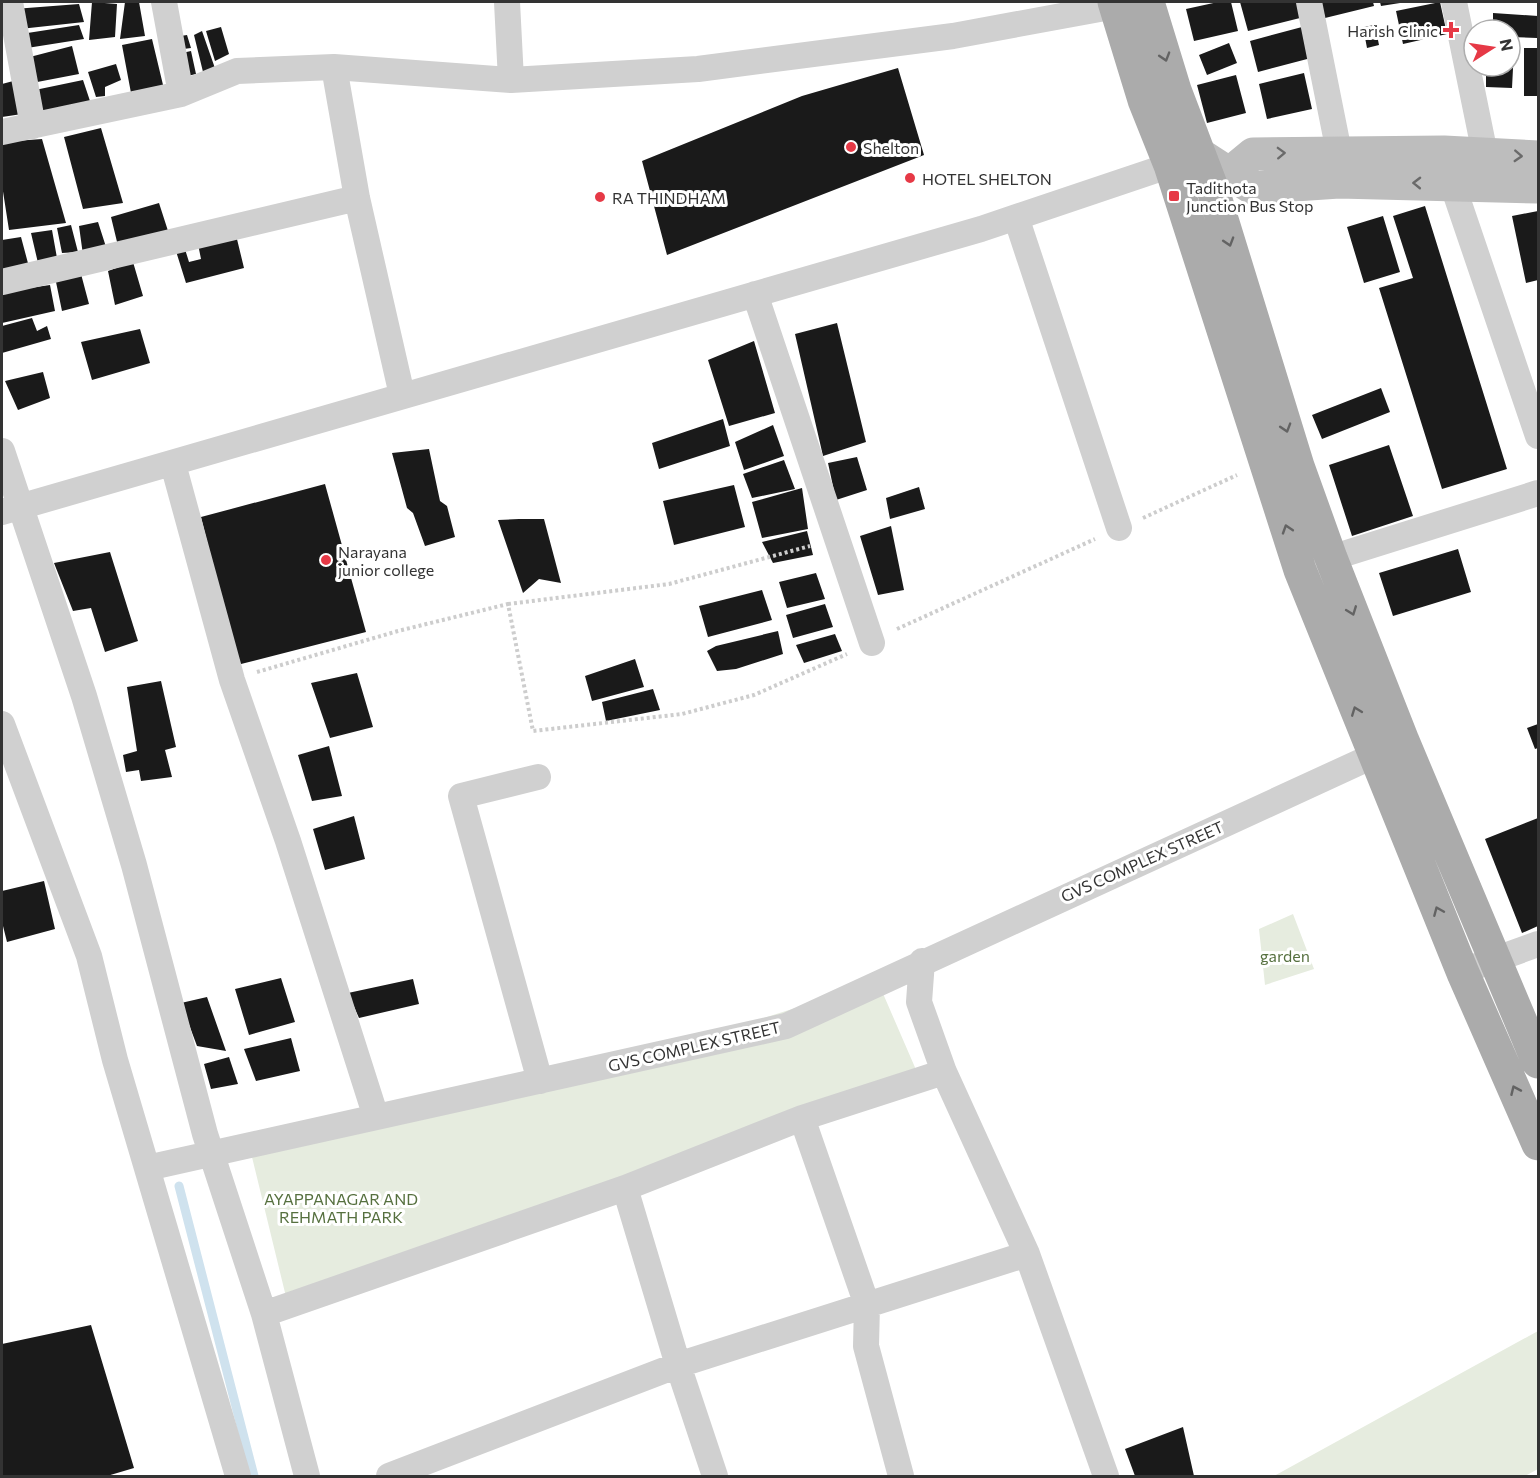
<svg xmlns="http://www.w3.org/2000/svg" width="1540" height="1478" viewBox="0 0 1540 1478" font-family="Commissioner,sans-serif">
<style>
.green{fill:#e6ecdf}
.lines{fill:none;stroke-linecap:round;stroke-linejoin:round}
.stream{stroke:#cfe2ee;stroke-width:9}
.building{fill:#1a1a1a}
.path{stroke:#cdcdcd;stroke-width:4;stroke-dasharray:3 3;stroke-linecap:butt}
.minor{stroke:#d0d0d0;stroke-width:26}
.secondary{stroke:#bdbdbd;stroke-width:33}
.primary{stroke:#ababab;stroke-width:33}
.oneway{stroke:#636363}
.oneway2{stroke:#6a6a6a}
.poi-dot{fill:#e63946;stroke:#fff;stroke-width:2}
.labels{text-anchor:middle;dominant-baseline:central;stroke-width:6;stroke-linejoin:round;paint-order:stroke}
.poi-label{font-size:16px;fill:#333;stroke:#fff;text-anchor:start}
.street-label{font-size:16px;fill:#333;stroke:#fff}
.park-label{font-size:16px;fill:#56703f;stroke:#fff}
</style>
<rect width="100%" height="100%" fill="#fff"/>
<path class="green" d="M 1293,914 L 1314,969 L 1265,985 L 1259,929 Z
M 878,982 L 917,1072 L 288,1305 L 251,1153 L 627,1061 Z
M 1538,1331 L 1538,1469 L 1525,1476 L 1274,1476 Z"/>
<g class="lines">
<path class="stream" d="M 179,1186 L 254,1476"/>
</g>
<path class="building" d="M 92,2 L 117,4 L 115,37 L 89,40 Z
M 125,2 L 139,2 L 145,36 L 120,39 Z
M 1218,2 L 1231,2 L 1238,31 L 1194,41 L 1186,9 Z
M 1240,2 L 1300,2 L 1304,17 L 1248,31 Z
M 1321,2 L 1373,2 L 1374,6 L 1325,18 Z
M 1380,2 L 1400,2 L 1400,3 L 1381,6 Z
M 1440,2 L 1447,34 L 1403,44 L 1396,11 Z
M 79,4 L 84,22 L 20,29 L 14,9 Z
M 1493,13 L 1538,16 L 1537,38 L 1510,37 L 1510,30 L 1493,30 Z
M 79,25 L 84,39 L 27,48 L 21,34 Z
M 1375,25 L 1379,45 L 1367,48 L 1363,27 Z
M 221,27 L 229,54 L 215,61 L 206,31 Z
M 1302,27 L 1311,58 L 1258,72 L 1250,41 Z
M 202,31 L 217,74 L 204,76 L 194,35 Z
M 187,35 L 191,48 L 176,50 L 174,37 Z
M 152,39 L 164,89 L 131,93 L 122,45 Z
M 1229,43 L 1237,63 L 1207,75 L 1199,55 Z
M 72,46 L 79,74 L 32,83 L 26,58 Z
M 1510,48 L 1514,49 L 1512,88 L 1486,87 L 1486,66 L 1510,66 Z
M 1524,48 L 1537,48 L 1537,96 L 1524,96 Z
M 191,51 L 196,74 L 179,78 L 173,55 Z
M 116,64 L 121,80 L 105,87 L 105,96 L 96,97 L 88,72 Z
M 898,68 L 924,155 L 667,255 L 642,161 L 802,96 Z
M 1304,73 L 1312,109 L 1267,119 L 1259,84 Z
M 1236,75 L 1246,113 L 1207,123 L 1197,85 Z
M 17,80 L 22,114 L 2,117 L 2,84 Z
M 83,80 L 91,104 L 38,117 L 35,90 Z
M 101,128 L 123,203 L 83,209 L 64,137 Z
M 42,139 L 66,223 L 9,230 L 2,185 L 2,142 Z
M 159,203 L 169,234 L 118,246 L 111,217 Z
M 1425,206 L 1507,469 L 1442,489 L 1379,288 L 1413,278 L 1393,216 Z
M 1538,211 L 1538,280 L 1526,283 L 1512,216 Z
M 1383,216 L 1400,272 L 1364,283 L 1347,227 Z
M 98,222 L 107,250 L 83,255 L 79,226 Z
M 71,225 L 78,252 L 62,253 L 57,228 Z
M 52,230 L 57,258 L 38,263 L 31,233 Z
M 236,235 L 244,268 L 186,283 L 175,248 L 184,246 L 189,262 L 201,259 L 198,244 Z
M 21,237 L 29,267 L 2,273 L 2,240 Z
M 133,262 L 143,296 L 115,305 L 108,271 Z
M 81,274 L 89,304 L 62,311 L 56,282 Z
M 50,285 L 55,311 L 2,323 L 2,292 Z
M 32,318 L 37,331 L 47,326 L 51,339 L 2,353 L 2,326 Z
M 837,323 L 866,442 L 823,456 L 795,334 Z
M 140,329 L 150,363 L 92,380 L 81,342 Z
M 754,341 L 775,413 L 729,426 L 708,360 Z
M 43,372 L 50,398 L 18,410 L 5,381 Z
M 1381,388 L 1390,412 L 1322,439 L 1312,415 Z
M 723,419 L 730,446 L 659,469 L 652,443 Z
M 773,425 L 784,456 L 744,470 L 735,442 Z
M 1389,445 L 1413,516 L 1352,536 L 1329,465 Z
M 429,449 L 440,501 L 447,506 L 455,537 L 425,546 L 413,513 L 407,508 L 392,453 Z
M 857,457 L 867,490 L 836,500 L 828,463 Z
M 784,460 L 795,489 L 752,498 L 743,474 Z
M 325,484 L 366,632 L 237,665 L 201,517 Z
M 734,485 L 745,527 L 674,545 L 663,501 Z
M 919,487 L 925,509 L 890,519 L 886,498 Z
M 802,488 L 808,529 L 762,538 L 752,502 Z
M 519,519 L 544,519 L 561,583 L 539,579 L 523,593 L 498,520 Z
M 891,526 L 904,590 L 878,595 L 860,536 Z
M 807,531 L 813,555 L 773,563 L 762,542 Z
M 1458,549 L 1471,592 L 1393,616 L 1379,573 Z
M 110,552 L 138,641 L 105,652 L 91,608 L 73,611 L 54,563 Z
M 816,573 L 825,599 L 787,608 L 779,582 Z
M 762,590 L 772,620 L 708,637 L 699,606 Z
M 825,604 L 833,627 L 793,638 L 786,615 Z
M 778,631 L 783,654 L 736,669 L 717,671 L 707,651 L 716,646 Z
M 835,634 L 842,651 L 804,663 L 796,645 Z
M 635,659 L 644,687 L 592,701 L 585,676 Z
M 357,673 L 373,727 L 330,738 L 311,683 Z
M 161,681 L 176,747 L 165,750 L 172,777 L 141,781 L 139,770 L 126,772 L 123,755 L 137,751 L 127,687 Z
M 653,689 L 660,710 L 606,721 L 602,702 Z
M 1538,724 L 1538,748 L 1535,749 L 1527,728 Z
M 329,746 L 342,796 L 312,801 L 298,755 Z
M 354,816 L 365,859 L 325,870 L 313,829 Z
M 1538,818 L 1538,926 L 1522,933 L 1485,839 Z
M 44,881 L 55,929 L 7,942 L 2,922 L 2,891 Z
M 281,978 L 295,1022 L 249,1035 L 235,989 Z
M 413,979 L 419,1004 L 359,1018 L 348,993 Z
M 207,997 L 226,1051 L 197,1046 L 181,1003 Z
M 291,1038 L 300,1071 L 256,1081 L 244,1049 Z
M 229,1057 L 238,1084 L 211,1089 L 204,1064 Z
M 91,1325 L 134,1468 L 107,1476 L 2,1476 L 2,1344 Z
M 1183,1427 L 1194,1476 L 1135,1476 L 1125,1449 Z"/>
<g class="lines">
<path class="path" d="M 1143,518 L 1237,475
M 508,604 L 669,584 L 810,546
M 897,629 L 1095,539
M 257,672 L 398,631 L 508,604 L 533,731 L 682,714 L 754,695 L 847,654"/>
<path class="minor" d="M 10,2 L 33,126
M 164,2 L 181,94
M 507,2 L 511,80
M 1309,2 L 1339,152
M 1454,2 L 1485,154
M 334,67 L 357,198 L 402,395
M 2,132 L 181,94 L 237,71 L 334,67 L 511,80 L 698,69 L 953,36 L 1116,6
M 1452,183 L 1538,436
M 1016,217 L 1119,528
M 2,282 L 357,198
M 755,294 L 872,643
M 2,451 L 84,696 L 134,865 L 205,1134 L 264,1314 L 307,1476
M 173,464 L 232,680 L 288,841 L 376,1117
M 2,512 L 981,229 L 1186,160
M 1331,558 L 1538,493
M 2,724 L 89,956 L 115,1060 L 238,1476
M 538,777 L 461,796 L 540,1081
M 922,961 L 919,1002 L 944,1072 L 1027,1254 L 1106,1476
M 1477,966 L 1538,944
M 802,1118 L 867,1305 L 866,1346 L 901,1476
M 147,1168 L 786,1026 L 1373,756
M 625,1188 L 678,1365 L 715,1476
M 264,1314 L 625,1188 L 802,1118 L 944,1072
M 389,1476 L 678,1365 L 1027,1254"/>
<path class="secondary" d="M 1201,155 L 1252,188 L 1339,182 L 1538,187
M 1230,173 L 1253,154 L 1444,152 L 1538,157"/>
<path class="primary" d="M 1114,2 L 1144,100 L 1170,165 L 1300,570 L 1463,973 L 1538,1144
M 1148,2 L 1175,90 L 1213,190 L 1298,466 L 1331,558 L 1403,741 L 1538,1062"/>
</g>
<defs><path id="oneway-chevron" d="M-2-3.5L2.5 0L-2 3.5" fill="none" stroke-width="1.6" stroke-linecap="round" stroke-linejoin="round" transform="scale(1.5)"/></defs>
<g class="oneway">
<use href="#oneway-chevron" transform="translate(1165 57) rotate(73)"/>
<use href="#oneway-chevron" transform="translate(1229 242) rotate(73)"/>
<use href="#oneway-chevron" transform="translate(1286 428) rotate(73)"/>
<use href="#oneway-chevron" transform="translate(1287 529) rotate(-108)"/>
<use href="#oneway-chevron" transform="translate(1352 611) rotate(69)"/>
<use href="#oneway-chevron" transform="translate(1356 711) rotate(-111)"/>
<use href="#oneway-chevron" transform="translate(1438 911) rotate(-113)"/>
<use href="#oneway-chevron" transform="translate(1515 1090) rotate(-114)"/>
</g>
<g class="oneway2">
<use href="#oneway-chevron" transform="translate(1281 153) rotate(-2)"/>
<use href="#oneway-chevron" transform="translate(1518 156) rotate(3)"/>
<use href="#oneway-chevron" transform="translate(1417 183) rotate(-179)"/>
</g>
<g class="poi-dot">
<path d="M1448 21h6v6h6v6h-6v6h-6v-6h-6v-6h6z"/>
<circle cx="851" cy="147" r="6"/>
<circle cx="910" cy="178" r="6"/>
<rect x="1168" y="190" width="12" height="12" rx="3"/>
<circle cx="600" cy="197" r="6"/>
<circle cx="326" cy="560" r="6"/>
</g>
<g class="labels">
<g class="poi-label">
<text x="1438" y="30" text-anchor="end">Harish Clinic</text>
<text x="863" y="147">Shelton</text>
<text x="922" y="178">HOTEL SHELTON</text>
<text x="1186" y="187">Tadithota<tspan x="1186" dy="18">Junction Bus Stop</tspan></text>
<text x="612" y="197">RA THINDHAM</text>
<text x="338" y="551">Narayana<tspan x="338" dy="18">junior college</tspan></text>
</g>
<g class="street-label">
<text transform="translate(1142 861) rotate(-24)">GVS COMPLEX STREET</text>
<text transform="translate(694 1046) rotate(-13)">GVS COMPLEX STREET</text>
</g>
<g class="park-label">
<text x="1285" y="955">garden</text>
<text x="341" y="1198">AYAPPANAGAR AND<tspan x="341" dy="18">REHMATH PARK</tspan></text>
</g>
</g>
<rect width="1540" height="1478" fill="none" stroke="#333333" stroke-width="6"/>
<g transform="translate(1492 48) rotate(78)"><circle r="28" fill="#ffffff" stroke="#adadad" stroke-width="1.5"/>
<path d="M0-4.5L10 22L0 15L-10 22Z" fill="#e63946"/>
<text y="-9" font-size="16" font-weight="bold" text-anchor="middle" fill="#333333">N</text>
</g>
</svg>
